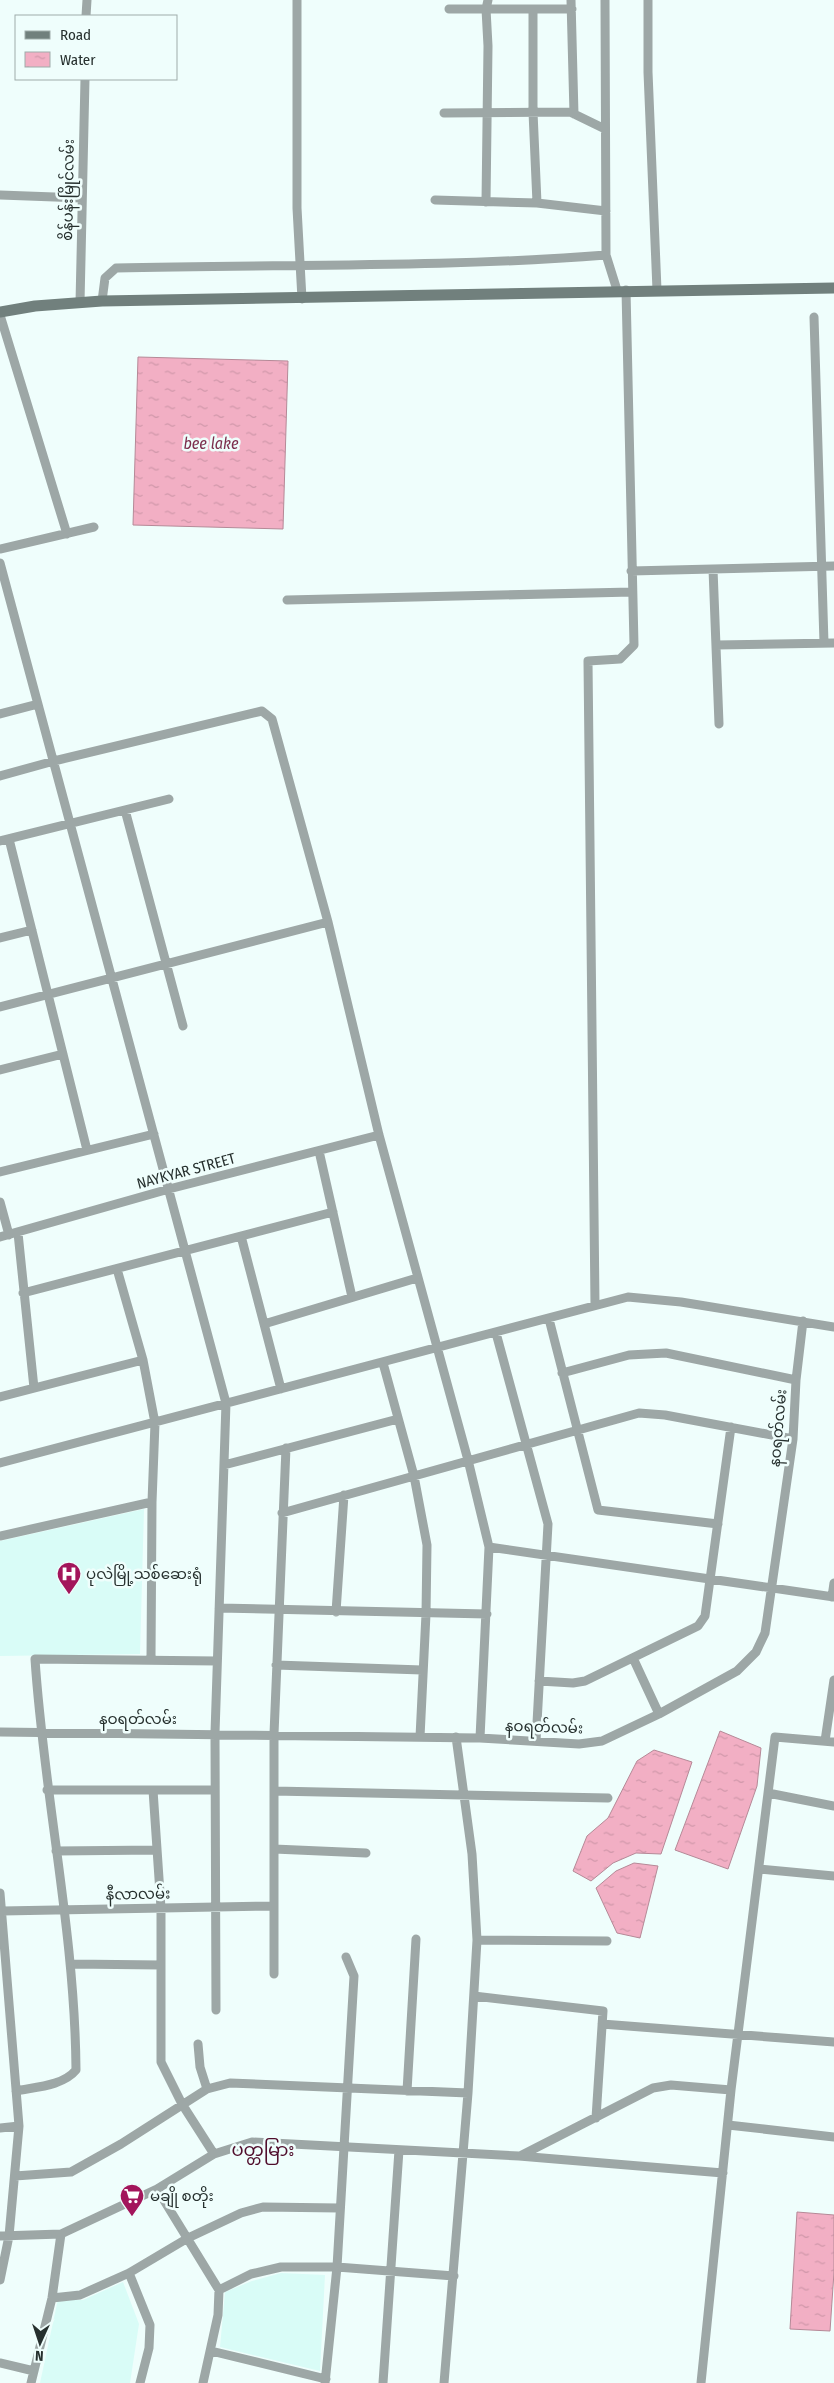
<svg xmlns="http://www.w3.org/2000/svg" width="834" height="2383" viewBox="0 0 834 2383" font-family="'Fira Sans Condensed','Noto Sans Myanmar',sans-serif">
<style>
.built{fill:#d9fcf7}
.water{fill:url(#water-ripples);stroke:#b58997}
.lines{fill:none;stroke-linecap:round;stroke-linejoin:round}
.street{stroke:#9da7a6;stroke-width:9}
.secondary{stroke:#71807d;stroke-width:11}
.labels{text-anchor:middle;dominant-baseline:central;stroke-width:5;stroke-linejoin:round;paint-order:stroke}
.street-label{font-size:15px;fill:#26302e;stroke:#effefc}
.poi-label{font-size:15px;fill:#26302e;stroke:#effefc;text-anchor:start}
.water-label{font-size:16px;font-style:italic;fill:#7c2e4d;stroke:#effefc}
.quarter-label{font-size:18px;fill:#500e2c;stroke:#effefc}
</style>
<defs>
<pattern id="water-ripples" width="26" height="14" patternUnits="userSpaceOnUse" patternTransform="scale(1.25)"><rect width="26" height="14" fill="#f2afc4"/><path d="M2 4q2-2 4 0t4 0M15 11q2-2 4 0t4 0" fill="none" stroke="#cf97a9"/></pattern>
</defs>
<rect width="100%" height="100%" fill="#effefc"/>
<path class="built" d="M 144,1509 L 140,1654 L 0,1656 L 0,1541 Z
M 281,2273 L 325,2275 L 320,2371 L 220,2347 L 225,2292 L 252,2281 Z
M 123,2282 L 139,2324 L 130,2383 L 40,2383 L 58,2299 L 83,2300 Z"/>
<path class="water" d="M 138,357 L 288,361 L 283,529 L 133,525 Z
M 720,1731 L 761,1748 L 757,1786 L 728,1869 L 675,1850 Z
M 654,1750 L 692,1762 L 661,1854 L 636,1853 L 613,1863 L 591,1881 L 573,1871 L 587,1836 L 608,1818 L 637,1761 Z
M 634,1863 L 658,1866 L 640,1938 L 617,1933 L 596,1888 L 616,1871 Z
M 797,2212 L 834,2215 L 834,2272 L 830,2331 L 790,2329 Z"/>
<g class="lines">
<path class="street" d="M 297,0 L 297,208 L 302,299
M 571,0 L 574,114
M 605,0 L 606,255 L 617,290
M 648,0 L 648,72 L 657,290
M 449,9 L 572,9
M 533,9 L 533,112 L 537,203
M 86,16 L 87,0
M 444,113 L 570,112 L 605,129
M 0,195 L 82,198
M 435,200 L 537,203 L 606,211
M 486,202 L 488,46 L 486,9 L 488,0
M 102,301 L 105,278 L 116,268 C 280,264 443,268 606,255
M 80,303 L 85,79
M 0,315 L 67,534
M 814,317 L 824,643
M 0,549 L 94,527
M 0,563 L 226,1403 L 215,1733 L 216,2010
M 713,569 L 719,724
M 631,571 L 834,566
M 287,600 L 632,592
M 716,645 L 834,643
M 0,714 L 38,704
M 0,776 L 54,761 L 262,711 L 272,719 L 328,922 L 379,1135 L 468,1460 L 489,1547 L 480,1738
M 125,810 L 183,1026
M 9,839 L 87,1150
M 0,841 L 169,799
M 0,938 L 32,930
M 0,1007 L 328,922
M 0,1070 L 63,1054
M 319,1151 L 352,1297
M 0,1172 L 154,1134
M 0,1202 L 9,1235
M 18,1233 L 34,1388
M 241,1236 L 281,1389
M 0,1237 L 169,1189 L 379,1135
M 117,1269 L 143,1360 L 155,1423 L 152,1502 L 151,1659
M 23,1293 L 333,1212
M 595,1305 L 588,661 L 620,659 L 634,645 L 626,290
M 549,1319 L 598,1510 L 718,1524
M 264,1324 L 417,1278
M 496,1333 L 548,1524 L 536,1741
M 383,1363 L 414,1476 L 427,1545 L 426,1614 L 420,1737
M 562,1373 L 629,1355 L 666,1353 L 796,1380
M 0,1397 L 143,1360
M 0,1463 L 628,1297 L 681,1302 L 834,1327
M 224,1465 L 398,1419
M 282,1513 L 639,1413 L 665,1415 L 793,1439
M 0,1536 L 152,1502
M 489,1547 L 834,1597
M 832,1597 L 834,1583
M 219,1608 L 487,1614
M 336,1612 L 344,1495
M 633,1658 L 659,1714
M 276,1665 L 422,1670
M 539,1681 L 573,1683 L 585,1681 L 698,1626 L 705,1616 L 731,1427
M 0,1732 L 480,1738 L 579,1744 L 602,1741 L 659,1714 L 737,1671 L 756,1652 L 765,1633 L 793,1439 L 796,1380 L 803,1321
M 825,1741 L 834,1680
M 47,1790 L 215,1790
M 153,1790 L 161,1908 L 161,2062 L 182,2104 L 214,2154
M 274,1791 L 608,1798
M 768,1793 L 834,1806
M 274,1849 L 366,1853
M 56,1851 L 157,1850
M 759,1869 L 834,1876
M 0,1893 L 19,2126 L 9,2236 L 0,2280
M 2,1911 L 273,1906
M 477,1940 L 607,1941
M 71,1964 L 161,1965
M 274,1974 L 274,1734 L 286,1448
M 474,1996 L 603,2011 L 596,2118
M 602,2024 L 834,2042
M 198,2044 L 200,2067 L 207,2089
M 16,2091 C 35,2087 63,2086 76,2070 C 75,1932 44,1797 35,1659 L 217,1661
M 407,2091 L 416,1939
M 728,2125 L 834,2137
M 0,2128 L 19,2126
M 520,2156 L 653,2088 L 671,2085 L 731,2090
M 15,2176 L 71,2172 L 121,2144 L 207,2089 L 230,2083 L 468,2093
M 157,2189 L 219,2290 L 218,2315 L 203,2383
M 0,2236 L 61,2234 L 157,2189 L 214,2154 L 252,2142 L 519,2156 L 723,2173
M 129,2273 L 150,2325 L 149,2348 L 140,2383
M 219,2290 L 251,2274 L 281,2267 L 337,2267 L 454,2276
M 52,2298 L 80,2295 L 129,2273 L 188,2238 L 241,2213 L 263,2207 L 339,2208
M 211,2351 L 326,2379
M 0,2363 L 34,2371
M 31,2383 L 52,2298 L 61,2234
M 325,2383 L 337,2267 L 354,1976 L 346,1957
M 383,2383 L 399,2150
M 444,2383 L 468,2093 L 477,1940 L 472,1854 L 456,1737
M 701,2383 L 731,2090 L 775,1737 L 834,1742"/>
<path class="secondary" d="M 0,312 L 35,306 L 102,301 L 834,288"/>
</g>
<defs>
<symbol id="hospital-pin" viewBox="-11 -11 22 30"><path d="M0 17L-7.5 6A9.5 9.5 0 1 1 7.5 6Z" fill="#a3155b" stroke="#effefc"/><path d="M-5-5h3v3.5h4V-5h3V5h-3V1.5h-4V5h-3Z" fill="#fff"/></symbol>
<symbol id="supermarket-pin" viewBox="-11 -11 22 30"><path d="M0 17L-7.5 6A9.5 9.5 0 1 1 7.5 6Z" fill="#a3155b" stroke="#effefc"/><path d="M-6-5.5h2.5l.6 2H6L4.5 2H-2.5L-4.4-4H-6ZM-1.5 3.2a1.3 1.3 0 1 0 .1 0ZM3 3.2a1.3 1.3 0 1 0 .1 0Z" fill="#fff"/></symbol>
</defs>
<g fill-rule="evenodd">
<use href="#hospital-pin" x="55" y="1560" width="28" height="38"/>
<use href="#supermarket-pin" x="118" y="2182" width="28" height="38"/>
</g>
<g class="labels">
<g class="street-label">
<text transform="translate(68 190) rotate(-89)">စိန်ပန်းမြိုင်လမ်း</text>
<text transform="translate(186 1171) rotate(-15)">NAYKYAR STREET</text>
<text transform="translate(778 1428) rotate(-85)">နဝရတ်လမ်း</text>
<text x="138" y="1719">နဝရတ်လမ်း</text>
<text transform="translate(544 1727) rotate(2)">နဝရတ်လမ်း</text>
<text transform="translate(138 1894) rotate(-1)">နီလာလမ်း</text>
</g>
<g class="poi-label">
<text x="86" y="1574">ပုလဲမြို့သစ်ဆေးရုံ</text>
<text x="150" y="2196">မချို စတိုး</text>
</g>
<g class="water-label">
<text x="211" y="443">bee lake</text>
</g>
<g class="quarter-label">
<text x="263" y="2150">ပတ္တမြား</text>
</g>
</g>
<rect x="15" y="15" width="162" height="65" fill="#effefc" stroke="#9facaa"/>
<rect x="25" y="31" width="25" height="8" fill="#71807d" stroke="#9facaa"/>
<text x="60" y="40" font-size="15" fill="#26302e">Road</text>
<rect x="25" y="52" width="25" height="15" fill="url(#water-ripples)" stroke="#9facaa"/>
<text x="60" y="65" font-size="15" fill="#26302e">Water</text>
<g transform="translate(40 2343) rotate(183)" stroke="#effefc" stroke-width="4" paint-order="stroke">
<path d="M0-4L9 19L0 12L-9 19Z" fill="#26302e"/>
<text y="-8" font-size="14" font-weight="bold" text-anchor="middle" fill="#26302e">N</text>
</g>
</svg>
